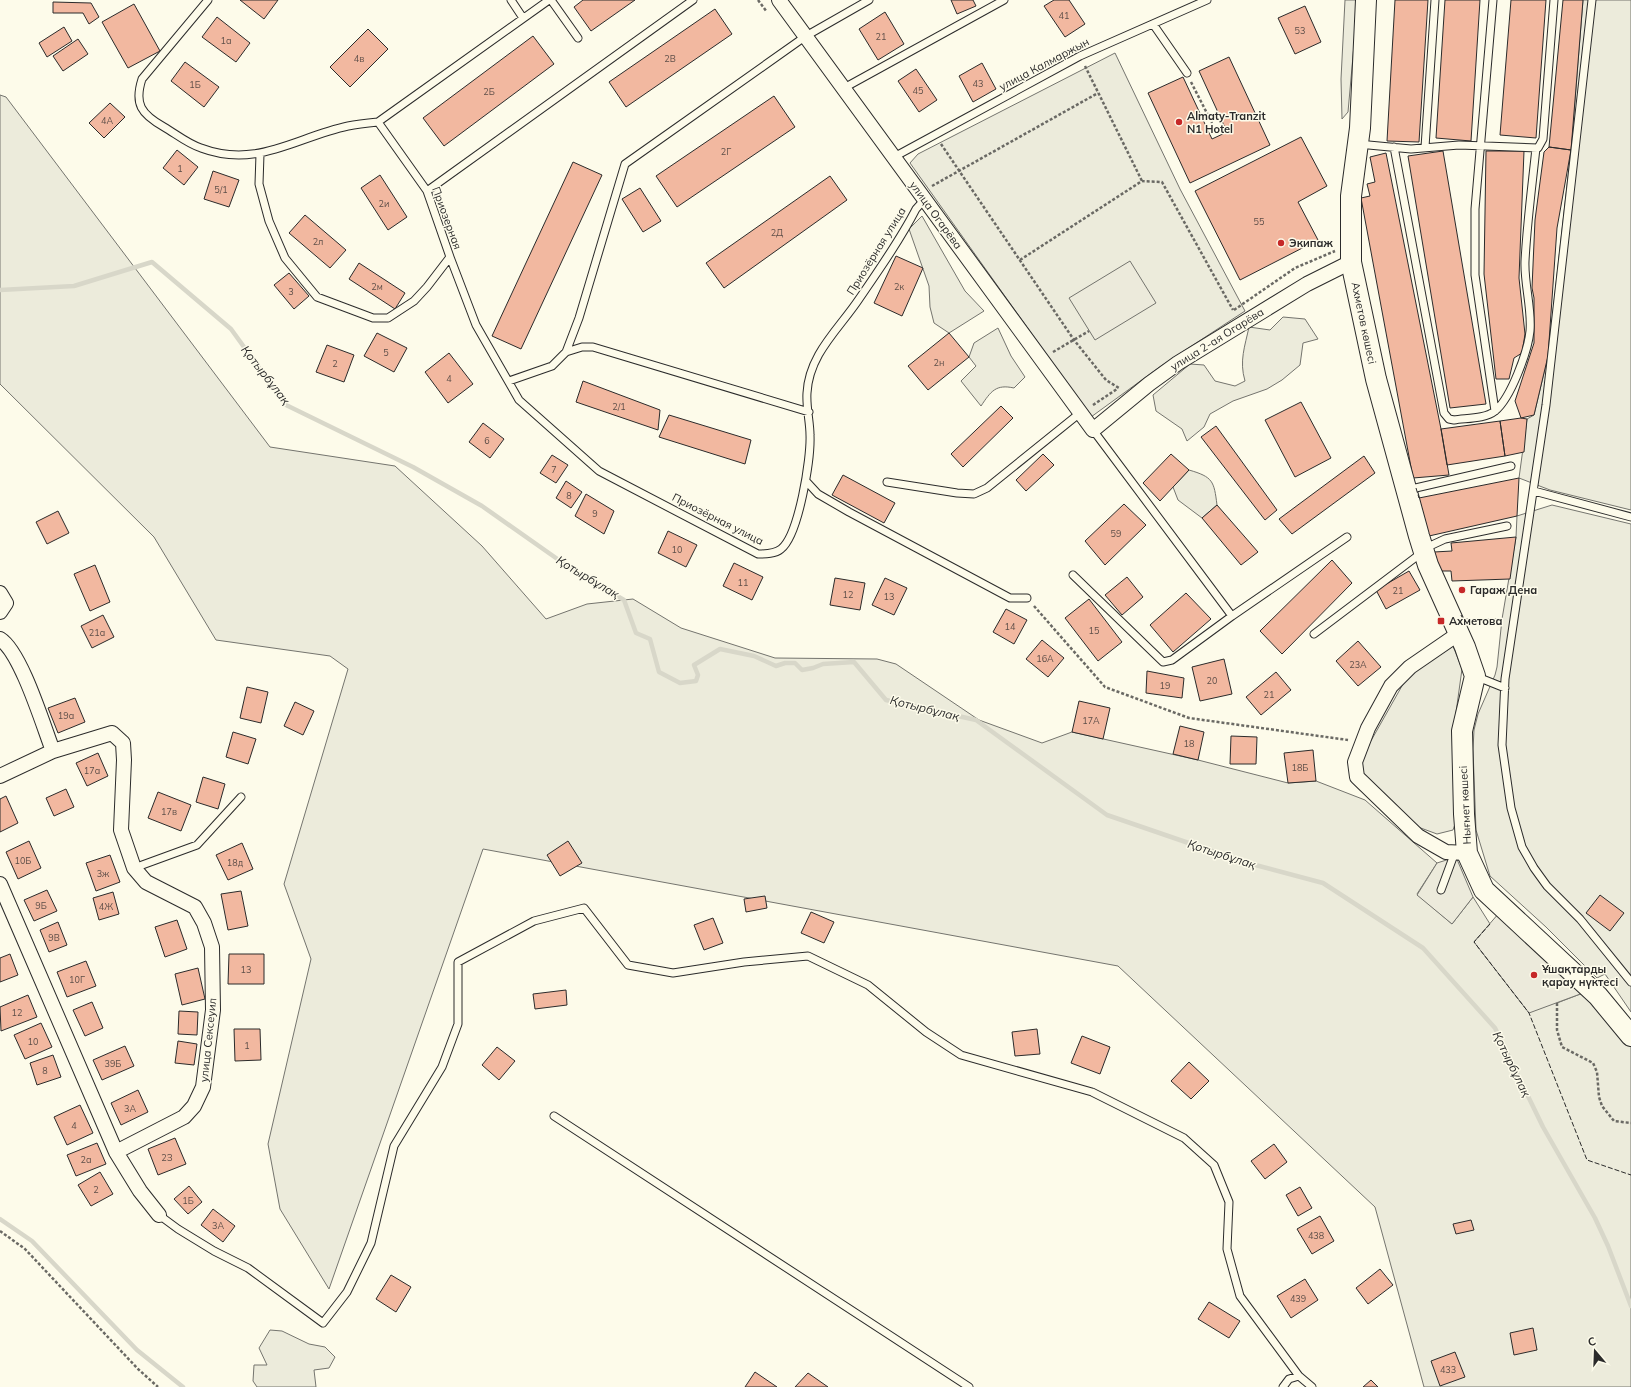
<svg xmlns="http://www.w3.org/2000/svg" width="1631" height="1387" viewBox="0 0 1631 1387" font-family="Mulish,sans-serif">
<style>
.green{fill:#ecebdb;stroke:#74746e}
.parking{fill:#eceadb;stroke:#74746e}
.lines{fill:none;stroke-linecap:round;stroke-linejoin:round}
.stream{stroke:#d8d7c9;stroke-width:4.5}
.building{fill:#f2b8a0;stroke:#2b2b2b}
.service-casing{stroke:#2b2b2b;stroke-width:9}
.minor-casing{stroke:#2b2b2b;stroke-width:16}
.secondary-casing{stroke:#2b2b2b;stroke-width:22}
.path{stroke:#6a6964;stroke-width:2.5;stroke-dasharray:3 2;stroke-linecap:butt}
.service{stroke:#fdfbea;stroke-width:7}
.minor{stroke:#fdfbea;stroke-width:14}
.secondary{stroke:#fdfbea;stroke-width:20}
.fence{stroke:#2b2b2b;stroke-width:1;stroke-dasharray:5 2;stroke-linecap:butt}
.poi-dot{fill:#c62828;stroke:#fdfbea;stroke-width:1.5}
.labels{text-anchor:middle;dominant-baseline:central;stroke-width:3;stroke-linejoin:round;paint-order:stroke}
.number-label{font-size:9px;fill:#5d4e48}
.street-label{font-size:11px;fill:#2b2b2b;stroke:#fdfbea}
.poi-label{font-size:11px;font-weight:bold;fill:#2b2b2b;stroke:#fdfbea;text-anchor:start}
.water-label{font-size:12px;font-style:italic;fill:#2b2b2b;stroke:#fdfbea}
</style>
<rect width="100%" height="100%" fill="#fdfbea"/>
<path class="green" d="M 1345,0 L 1358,0 L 1348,112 L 1342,119 L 1341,79 Z
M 1583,0 L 1631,0 L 1631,510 L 1550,490 L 1519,478 L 1527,419 L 1534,415 L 1548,356 L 1571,150 Z
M 1115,53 L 1180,189 L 1245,311 L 1161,366 L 1091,417 L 910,163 L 918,154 Z
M 0,95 L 6,97 L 270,447 L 395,466 L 482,546 L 546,619 L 587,604 L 633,599 L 681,628 L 775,658 L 877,659 L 896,664 L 979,720 L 1042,743 L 1072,732 L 1198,760 L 1288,783 L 1316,781 L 1365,800 L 1437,863 L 1417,894 L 1452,924 L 1473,897 L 1490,924 L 1474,942 L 1557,1003 L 1583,993 L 1631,1046 L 1631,1387 L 1424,1387 L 1375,1207 L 1118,966 L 483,849 L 329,1289 L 280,1209 L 268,1144 L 311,959 L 284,884 L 348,669 L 330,656 L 216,640 L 154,537 L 0,384 Z
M 922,216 L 965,291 L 984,311 L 949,333 L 934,323 L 930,307 L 929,286 L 909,229 Z
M 1283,317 L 1305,319 L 1318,339 L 1303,343 L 1300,365 L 1282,380 L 1267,389 L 1233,401 L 1210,414 L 1204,427 L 1187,441 L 1182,429 L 1156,411 L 1153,395 L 1190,364 L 1204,365 L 1215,381 L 1235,386 L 1245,381 C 1239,361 1245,346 1249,327 L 1270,330 Z
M 998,328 L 1011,356 L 1025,377 L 1014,388 C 996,384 991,391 981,406 L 961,381 L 976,366 L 969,357 L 974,343 Z
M 1189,470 C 1213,477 1214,481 1217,505 L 1202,518 L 1178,500 L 1173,487 Z
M 1552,505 L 1631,524 L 1631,1012 L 1605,974 L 1597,978 L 1546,927 L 1490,876 L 1476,830 L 1473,749 L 1474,730 L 1478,714 L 1495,675 L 1497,667 L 1502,619 L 1516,537 L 1517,516 Z
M 1453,646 L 1462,669 L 1453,734 L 1457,818 L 1453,830 L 1437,834 L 1418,827 L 1361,776 L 1359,762 L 1407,677 Z
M 270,1330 L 282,1331 L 309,1344 L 325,1347 L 335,1357 L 329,1368 L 314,1370 L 316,1387 L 257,1387 L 253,1381 L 254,1365 L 267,1365 L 259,1348 Z"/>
<path class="parking" d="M 1130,261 L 1156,303 L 1095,340 L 1069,298 Z
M 1456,857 L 1473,897 L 1452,924 L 1417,895 L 1437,863 Z
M 1499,913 L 1583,993 L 1529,1013 L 1474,942 Z"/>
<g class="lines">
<path class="stream" d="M 0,290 L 74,286 L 152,262 L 231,329 L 286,405 L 413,467 L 482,506 L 573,570 L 624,600 L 636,633 L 650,639 L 659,672 L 680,683 L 696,681 L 698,675 L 694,665 L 720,649 L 754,656 L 776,666 L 785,663 L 795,663 L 802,670 L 813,668 L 823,664 L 854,662 L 886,700 L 976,720 L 1107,815 L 1244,862 L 1323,883 L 1423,948 L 1495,1028 L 1543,1127 L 1595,1218 L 1608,1246 L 1631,1306
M 0,1219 L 32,1241 L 137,1350 L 183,1387"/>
</g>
<path class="building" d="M 240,0 L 278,0 L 264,19 Z
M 583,0 L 635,0 L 591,31 L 574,7 Z
M 951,0 L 973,0 L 976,6 L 957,14 Z
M 1054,0 L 1069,0 L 1085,24 L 1065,37 L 1044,6 Z
M 1395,0 L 1428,0 L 1419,142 L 1387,141 Z
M 1445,0 L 1480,0 L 1471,141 L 1436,138 Z
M 1511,0 L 1546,0 L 1536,138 L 1500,135 Z
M 1563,0 L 1583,0 L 1571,150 L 1549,147 Z
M 53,2 L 91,3 L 99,17 L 89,24 L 83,13 L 53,13 Z
M 134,4 L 160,51 L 128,68 L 102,22 Z
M 1305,6 L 1321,42 L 1295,54 L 1278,18 Z
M 715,9 L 732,34 L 626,107 L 609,82 Z
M 885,12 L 904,44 L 878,60 L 859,29 Z
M 217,17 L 250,43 L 236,62 L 202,37 Z
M 64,27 L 72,41 L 47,57 L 39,43 Z
M 368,29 L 388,49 L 350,87 L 330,67 Z
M 533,36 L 554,64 L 444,146 L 423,118 Z
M 78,39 L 88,54 L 63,71 L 53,56 Z
M 1229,57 L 1270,145 L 1190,183 L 1148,93 L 1183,77 L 1212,139 L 1227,132 L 1199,71 Z
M 185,62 L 219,87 L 204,107 L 171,81 Z
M 982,63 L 996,89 L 973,102 L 959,76 Z
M 916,69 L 937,100 L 919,112 L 898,81 Z
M 774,96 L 795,127 L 677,207 L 656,176 Z
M 110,103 L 125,117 L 104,138 L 89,123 Z
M 1301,137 L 1327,186 L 1298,202 L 1318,240 L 1240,280 L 1195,191 Z
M 1549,147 L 1571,150 L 1557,228 L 1548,356 L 1534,415 L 1521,418 L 1515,401 L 1534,343 L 1534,298 L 1532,288 L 1535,220 L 1544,152 Z
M 177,150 L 198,167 L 184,185 L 163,168 Z
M 1443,151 L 1486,404 L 1450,408 L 1408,156 Z
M 1486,151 L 1524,151 L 1519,278 L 1525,334 L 1522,353 L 1514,358 L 1509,379 L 1496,379 L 1484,274 Z
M 1386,153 L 1441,429 L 1449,475 L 1413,478 L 1361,198 L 1370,196 L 1367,184 L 1375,182 L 1370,157 Z
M 573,162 L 602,175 L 521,349 L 492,336 Z
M 213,171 L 239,180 L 229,207 L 204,199 Z
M 380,175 L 407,217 L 388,230 L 361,188 Z
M 830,176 L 847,200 L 724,288 L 706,263 Z
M 640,188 L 661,221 L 643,232 L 622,199 Z
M 305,215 L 346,250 L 330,268 L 289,233 Z
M 896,256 L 923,268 L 902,316 L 874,303 Z
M 359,263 L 405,293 L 395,309 L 349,279 Z
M 289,273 L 309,296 L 294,309 L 274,285 Z
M 377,333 L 407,348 L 394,372 L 364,356 Z
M 949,333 L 969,357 L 928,390 L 908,366 Z
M 327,345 L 354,355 L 344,382 L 316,372 Z
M 449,353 L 473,384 L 448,403 L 425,372 Z
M 583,381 L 660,410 L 658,430 L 576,402 Z
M 1301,402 L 1331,458 L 1295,477 L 1265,420 Z
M 1001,406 L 1013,418 L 963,467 L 951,454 Z
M 669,415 L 751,440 L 745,464 L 659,437 Z
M 1521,418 L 1527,419 L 1524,452 L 1505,456 L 1500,421 Z
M 1500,421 L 1505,456 L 1447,465 L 1441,429 Z
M 483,423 L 504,439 L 490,458 L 469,442 Z
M 1216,426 L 1277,510 L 1265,520 L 1201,437 Z
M 1043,454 L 1054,465 L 1026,491 L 1016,480 Z
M 1171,454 L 1189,470 L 1160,501 L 1143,483 Z
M 552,455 L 568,465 L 556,483 L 540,473 Z
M 1364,456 L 1375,473 L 1292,534 L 1279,519 Z
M 843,475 L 895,503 L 884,523 L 832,495 Z
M 1519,478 L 1517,516 L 1429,536 L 1419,498 Z
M 566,481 L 582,492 L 571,508 L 556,498 Z
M 586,494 L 614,511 L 604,534 L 575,516 Z
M 1124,504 L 1146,525 L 1105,565 L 1085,541 Z
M 1217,505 L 1258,552 L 1241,565 L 1202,518 Z
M 58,511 L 69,533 L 47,544 L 36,522 Z
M 668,531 L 697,545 L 686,567 L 658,553 Z
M 1516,537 L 1510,579 L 1452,581 L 1451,571 L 1436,571 L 1434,552 L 1452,551 L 1451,543 Z
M 1332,560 L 1352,583 L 1282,654 L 1260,631 Z
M 734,563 L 763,577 L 752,600 L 723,586 Z
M 95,565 L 110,602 L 90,611 L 74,574 Z
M 1409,571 L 1420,590 L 1386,609 L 1376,590 Z
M 1127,577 L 1143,597 L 1122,615 L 1105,595 Z
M 835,578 L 865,583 L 860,610 L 830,605 Z
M 885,578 L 907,588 L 894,615 L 872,605 Z
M 1186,593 L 1211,619 L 1173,652 L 1150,625 Z
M 1089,599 L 1122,642 L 1098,661 L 1065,618 Z
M 1006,609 L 1027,620 L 1014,644 L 993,632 Z
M 103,615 L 114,637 L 92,648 L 81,626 Z
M 1042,640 L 1064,658 L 1048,677 L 1026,659 Z
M 1358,641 L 1381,667 L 1358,686 L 1336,661 Z
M 1224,659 L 1232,694 L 1200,701 L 1192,667 Z
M 1147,671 L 1184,678 L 1182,698 L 1146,693 Z
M 1276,672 L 1291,690 L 1261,715 L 1246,697 Z
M 247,687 L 268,692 L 261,723 L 240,718 Z
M 75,698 L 85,722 L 58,733 L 48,708 Z
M 1079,701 L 1110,708 L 1103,739 L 1072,732 Z
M 295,702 L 314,711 L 303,735 L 284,726 Z
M 1180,726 L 1204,732 L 1198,760 L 1173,754 Z
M 233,732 L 256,739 L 248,764 L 226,757 Z
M 1231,736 L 1257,737 L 1256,764 L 1230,764 Z
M 1313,750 L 1316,781 L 1288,783 L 1284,753 Z
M 98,753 L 108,776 L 87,786 L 76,763 Z
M 203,777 L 225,784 L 218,809 L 196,802 Z
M 66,789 L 74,807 L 54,816 L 46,798 Z
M 158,792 L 191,805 L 181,831 L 148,818 Z
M 6,796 L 18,823 L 0,832 L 0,799 Z
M 29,841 L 41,868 L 18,879 L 6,852 Z
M 568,841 L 582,863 L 560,876 L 547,855 Z
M 242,843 L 253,869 L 228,880 L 216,855 Z
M 110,855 L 120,882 L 96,891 L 86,863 Z
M 47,890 L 57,911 L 34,921 L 24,900 Z
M 241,891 L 248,926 L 228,930 L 221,894 Z
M 113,892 L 119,914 L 99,920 L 93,898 Z
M 1600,895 L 1624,913 L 1610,931 L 1586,913 Z
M 765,896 L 767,908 L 746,912 L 744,899 Z
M 811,912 L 834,922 L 824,943 L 801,933 Z
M 713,918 L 723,943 L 704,950 L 694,925 Z
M 177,920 L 187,949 L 165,957 L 155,927 Z
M 58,922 L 67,945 L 49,952 L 40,930 Z
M 10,954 L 18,975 L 0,982 L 0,958 Z
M 229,954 L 264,954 L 264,984 L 228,984 Z
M 86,961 L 96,986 L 67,997 L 57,972 Z
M 198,968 L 205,999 L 182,1005 L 175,974 Z
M 566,990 L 567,1005 L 535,1009 L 533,994 Z
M 28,995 L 37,1017 L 1,1031 L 0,1007 Z
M 92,1002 L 103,1028 L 85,1036 L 73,1010 Z
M 179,1011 L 198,1012 L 197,1035 L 178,1034 Z
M 41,1023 L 52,1047 L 25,1059 L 14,1035 Z
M 234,1029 L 260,1029 L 261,1060 L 235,1061 Z
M 1037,1029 L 1040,1054 L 1015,1056 L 1012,1032 Z
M 1082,1036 L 1110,1047 L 1100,1074 L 1071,1063 Z
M 178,1041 L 197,1044 L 194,1065 L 175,1063 Z
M 125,1046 L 134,1066 L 102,1080 L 93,1060 Z
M 497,1047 L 515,1061 L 499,1080 L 482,1065 Z
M 53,1055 L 61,1077 L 37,1085 L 30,1063 Z
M 1189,1062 L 1209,1081 L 1191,1099 L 1171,1081 Z
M 138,1090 L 148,1112 L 121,1125 L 111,1103 Z
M 80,1105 L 93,1133 L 67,1145 L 54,1117 Z
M 175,1138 L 186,1164 L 158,1175 L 148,1149 Z
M 97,1143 L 106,1164 L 76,1176 L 67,1155 Z
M 1274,1144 L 1287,1162 L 1265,1179 L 1251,1161 Z
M 100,1172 L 113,1194 L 91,1206 L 78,1185 Z
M 189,1186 L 202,1202 L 188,1214 L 174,1199 Z
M 1300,1187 L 1312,1208 L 1298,1216 L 1286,1195 Z
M 213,1209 L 235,1226 L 223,1242 L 201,1225 Z
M 1320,1216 L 1334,1241 L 1312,1254 L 1297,1229 Z
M 1471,1220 L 1474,1230 L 1456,1234 L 1453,1224 Z
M 1380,1269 L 1393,1285 L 1368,1304 L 1356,1288 Z
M 391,1275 L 411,1287 L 396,1312 L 376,1299 Z
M 1305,1279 L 1318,1300 L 1291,1318 L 1277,1296 Z
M 1209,1302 L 1240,1321 L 1229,1338 L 1198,1319 Z
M 1533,1328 L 1537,1350 L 1514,1355 L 1510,1333 Z
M 1455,1352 L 1465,1377 L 1440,1386 L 1431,1361 Z
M 755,1372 L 777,1387 L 745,1387 Z
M 808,1373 L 828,1387 L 795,1387 Z
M 1371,1380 L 1378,1387 L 1363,1387 Z"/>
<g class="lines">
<defs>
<path id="service" d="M 208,0 L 142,79 C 134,104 141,114 164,127 C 176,134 188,144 201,148 C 257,169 296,137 348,126 C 358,124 368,123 378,122 L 427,191 L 450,257 L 427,287 L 414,301 L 388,318 L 373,318 L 317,297 L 285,258 L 269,221 L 259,184 L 260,154
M 511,0 L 523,18
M 551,0 L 578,38
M 1493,0 L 1475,209 L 1475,275 L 1495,411
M 1592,0 L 1546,405 L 1505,679 L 1502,745 L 1511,808 L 1522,847 L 1534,868 L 1547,886 L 1580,919 L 1631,982
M 1153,24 L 1187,73
M 844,88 L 1004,0
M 378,122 L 549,0
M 1358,144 L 1411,149 L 1459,145 L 1538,148 L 1543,139 L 1554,0
M 1394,147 L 1444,413 L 1449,419 L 1454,420 C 1466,418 1485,419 1495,411 C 1511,398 1528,351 1530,331 C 1532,308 1524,284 1525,261 C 1527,223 1532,186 1536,148
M 1425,147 L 1435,0
M 894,157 L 1080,56 L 1207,0
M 427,191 L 693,0
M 450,257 L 476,325 L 519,400 L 599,471 L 758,554 C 766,554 775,554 781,549 C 799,535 811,458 810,435 C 810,422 806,407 807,393 C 809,354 839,329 859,299 C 879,270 900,240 916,209 L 925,199
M 566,352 L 582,347 L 593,347 L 809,412
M 509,381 L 552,366 L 566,352 L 579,318 L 625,164 L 806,36 L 869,0
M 806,481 L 818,494 L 849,512 L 1010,598 L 1027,598
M 887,482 L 957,493 L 974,494 L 987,488 L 1080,413
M 1407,490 L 1511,466
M 1534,491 L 1631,517
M 1073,575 L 1163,662 L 1172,660 L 1232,616 L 1093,430
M 1232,616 L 1347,537
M 1314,634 L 1432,545 L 1445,539 L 1507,526
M 1475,676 L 1505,688
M 134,868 L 197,845 L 241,797
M 1441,890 L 1455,852
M 554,1116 L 969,1387
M 159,1215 L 178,1229 L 214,1251 L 248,1268 L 323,1323 L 347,1292 L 371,1243 L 394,1146 L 442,1067 L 458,1024 L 458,962 L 534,921 L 584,908 L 628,965 L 673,973 L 744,962 L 808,956 L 868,985 L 926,1032 L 961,1055 L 1092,1092 L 1184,1138 L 1214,1165 L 1229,1202 L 1227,1249 L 1240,1296 L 1299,1376
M 1283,1387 L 1289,1379 L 1299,1376 L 1312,1387"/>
<path id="minor" d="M 779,0 L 1093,430 L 1149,384 L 1178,363 L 1307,284 L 1351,262
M 0,593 L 6,603 L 0,612
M 1458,634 L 1410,667 L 1391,686 L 1368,728 L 1355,762 L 1357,777 L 1418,836 L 1446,852 L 1467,853
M 0,639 C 21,652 43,725 53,751
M 0,776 L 53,751 L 112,733 L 123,743 L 124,760 L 121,830 L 134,868 L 146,882 L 195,907 L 204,923 L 212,947 L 213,1010 L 203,1087 L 194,1106 L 184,1117 L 116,1152
M 0,884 L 116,1152 L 140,1191 L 159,1215"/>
<path id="secondary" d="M 1366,0 L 1360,128 L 1351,196 L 1351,262 L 1376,379 L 1419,536 L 1428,565 L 1465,647 L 1475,676 L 1462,731 L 1464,814 L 1467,853 L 1484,890 L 1598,996 L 1631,1036"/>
</defs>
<use href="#service" class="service-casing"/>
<use href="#minor" class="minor-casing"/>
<use href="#secondary" class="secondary-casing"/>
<path class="path" d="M 758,0 L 767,12
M 1085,66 L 1142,181
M 1191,82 L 1212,123
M 941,144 L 1074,340 L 1106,380 L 1119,388
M 932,186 L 1098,93
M 1020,260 L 1142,181 L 1162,182 L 1233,310
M 1234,310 L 1295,268 L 1335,251
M 1053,352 L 1089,331
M 1093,405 L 1117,389
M 1034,606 L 1105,687 L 1189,718 L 1348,740
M 1557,1003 L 1557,1030 L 1562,1047 L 1593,1063 L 1597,1072 L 1599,1097 L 1602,1106 L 1614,1121 L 1631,1123
M 0,1231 L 25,1249 L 138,1369 L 158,1387"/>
<use href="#service" class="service"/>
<use href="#minor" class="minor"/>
<use href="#secondary" class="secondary"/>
<path class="fence" d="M 1416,488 L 1419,498
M 1461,615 L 1463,619 L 1502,619
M 1490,924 L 1474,942 L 1529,1013 L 1587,1160 L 1631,1175"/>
</g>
<g class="poi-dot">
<circle cx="1179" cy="122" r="4"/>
<circle cx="1281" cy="243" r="4"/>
<circle cx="1462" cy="590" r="4"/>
<rect x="1437" y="617" width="8" height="8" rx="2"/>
<circle cx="1534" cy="975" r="4"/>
</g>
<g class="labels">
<g class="number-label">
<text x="1064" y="15">41</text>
<text x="1300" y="30">53</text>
<text x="881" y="36">21</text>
<text x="226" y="40">1а</text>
<text x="359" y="58">4в</text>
<text x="670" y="58">2В</text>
<text x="978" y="83">43</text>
<text x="195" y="84">1Б</text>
<text x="918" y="90">45</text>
<text x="489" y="91">2Б</text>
<text x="107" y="120">4А</text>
<text x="726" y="151">2Г</text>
<text x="180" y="168">1</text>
<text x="221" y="189">5/1</text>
<text x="384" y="203">2и</text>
<text x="1259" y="221">55</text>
<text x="777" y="232">2Д</text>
<text x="318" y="241">2л</text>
<text x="377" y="286">2м</text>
<text x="899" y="286">2к</text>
<text x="291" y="291">3</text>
<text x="386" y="352">5</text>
<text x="939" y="362">2н</text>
<text x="335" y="363">2</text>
<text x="449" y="378">4</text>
<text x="619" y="406">2/1</text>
<text x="487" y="440">6</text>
<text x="554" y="469">7</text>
<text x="569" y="495">8</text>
<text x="595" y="513">9</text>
<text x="1116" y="533">59</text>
<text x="677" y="549">10</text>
<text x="743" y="582">11</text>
<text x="1398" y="590">21</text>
<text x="848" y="594">12</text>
<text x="889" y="596">13</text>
<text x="1010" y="626">14</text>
<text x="1094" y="630">15</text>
<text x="97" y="632">21а</text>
<text x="1045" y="658">16А</text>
<text x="1358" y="664">23А</text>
<text x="1212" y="680">20</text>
<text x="1165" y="685">19</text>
<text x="1269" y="694">21</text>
<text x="66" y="715">19а</text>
<text x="1091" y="720">17А</text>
<text x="1189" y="743">18</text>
<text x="1300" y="767">18Б</text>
<text x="92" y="770">17а</text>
<text x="169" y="811">17в</text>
<text x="23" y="860">10Б</text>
<text x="235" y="862">18д</text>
<text x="103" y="873">3ж</text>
<text x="41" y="905">9Б</text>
<text x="106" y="906">4Ж</text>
<text x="54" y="937">9В</text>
<text x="246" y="969">13</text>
<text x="77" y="979">10Г</text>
<text x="17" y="1012">12</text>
<text x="33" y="1041">10</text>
<text x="247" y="1045">1</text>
<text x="113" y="1063">39Б</text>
<text x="45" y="1070">8</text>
<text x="130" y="1108">3А</text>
<text x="74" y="1125">4</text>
<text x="167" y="1157">2З</text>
<text x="86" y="1159">2а</text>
<text x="96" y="1189">2</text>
<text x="188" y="1200">1Б</text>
<text x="218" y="1225">3А</text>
<text x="1316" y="1235">438</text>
<text x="1298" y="1298">439</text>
<text x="1448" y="1369">433</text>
</g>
<g class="street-label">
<text transform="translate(1044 64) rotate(-28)">улица Калмаржын</text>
<text transform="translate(936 215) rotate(54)">улица Огарёва</text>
<text transform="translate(447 218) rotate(70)">Приозерная</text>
<text transform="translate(876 251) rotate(-58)">Приозёрная улица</text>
<text transform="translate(1364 323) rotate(78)">Ахметов көшесі</text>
<text transform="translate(1217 339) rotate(-32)">улица 2-ая Огарёва</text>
<text transform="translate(718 519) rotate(27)">Приозёрная улица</text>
<text transform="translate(1465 805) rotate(-93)">Нығмет көшесі</text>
<text transform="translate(208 1040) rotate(-84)">улица Сексеуил</text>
</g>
<g class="poi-label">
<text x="1187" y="116">Almaty-Tranzit<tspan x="1187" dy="13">N1 Hotel</tspan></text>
<text x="1289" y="243">Экипаж</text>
<text x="1470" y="590">Гараж Дена</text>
<text x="1449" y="621">Ахметова</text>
<text x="1542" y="969">Ұшақтарды<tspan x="1542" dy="13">қарау нүктесі</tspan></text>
</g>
<g class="water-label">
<text transform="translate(266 375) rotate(52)">Қотырбұлақ</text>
<text transform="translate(588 577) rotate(31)">Қотырбұлақ</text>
<text transform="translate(925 708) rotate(14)">Қотырбұлақ</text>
<text transform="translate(1222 854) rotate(18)">Қотырбұлақ</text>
<text transform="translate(1512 1064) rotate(64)">Қотырбұлақ</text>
</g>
</g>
<g transform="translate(1595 1351) rotate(341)" stroke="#fdfbea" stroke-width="3" paint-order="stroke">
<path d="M0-3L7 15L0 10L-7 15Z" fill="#2b2b2b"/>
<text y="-6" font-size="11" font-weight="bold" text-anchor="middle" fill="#2b2b2b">С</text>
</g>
</svg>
